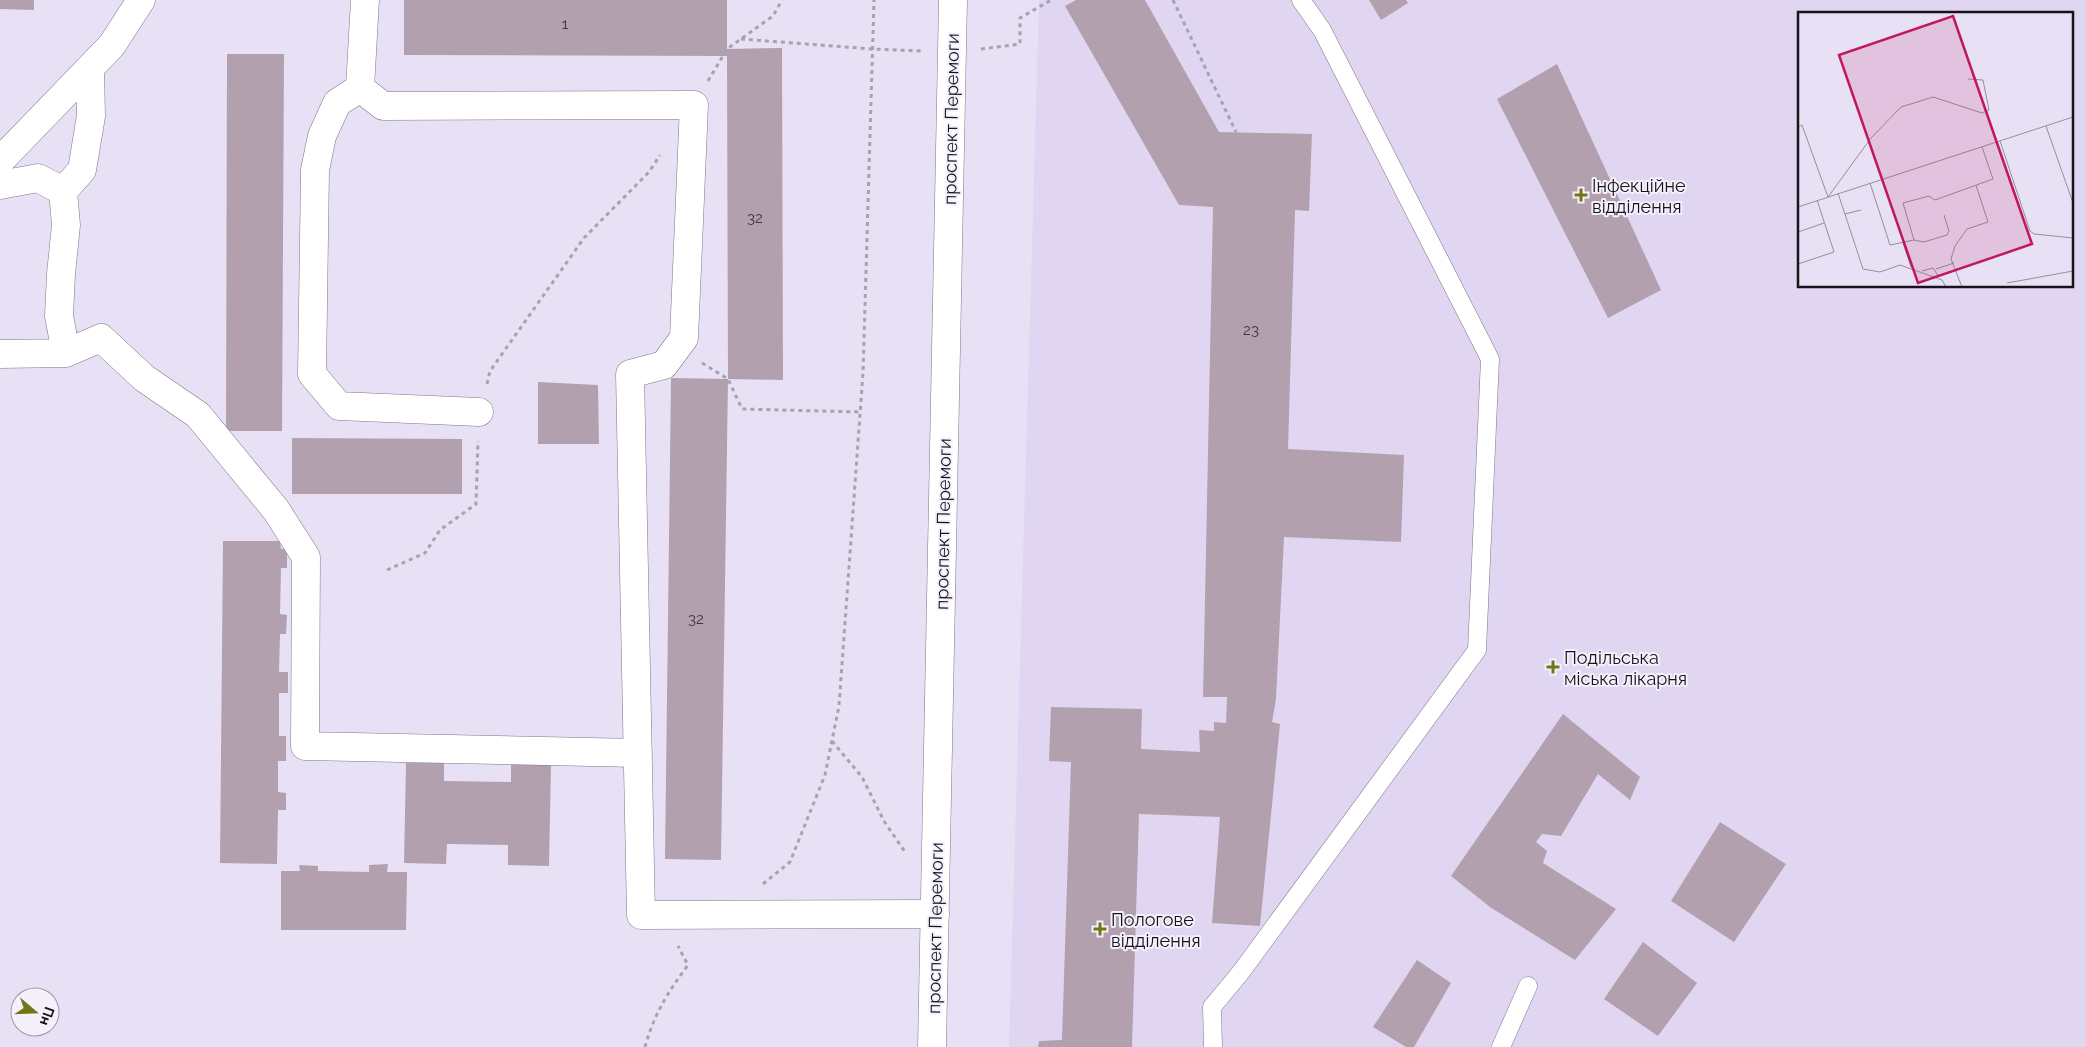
<svg xmlns="http://www.w3.org/2000/svg" width="2086" height="1047" viewBox="0 0 2086 1047" font-family="Raleway,sans-serif">
<style>
.built{fill:#e0d6f2;fill-rule:evenodd}
.building{fill:#b2a0ae}
.lines{fill:none;stroke-linecap:round;stroke-linejoin:round}
.lane-casing{stroke:#7c7688;stroke-width:19}
.street-casing{stroke:#7c7688;stroke-width:29}
.secondary-casing{stroke:#7c7688;stroke-width:29}
.path{stroke:#a7a2b2;stroke-width:3;stroke-dasharray:4 4;stroke-linecap:butt}
.lane{stroke:#fff;stroke-width:18}
.street{stroke:#fff;stroke-width:28}
.secondary{stroke:#fff;stroke-width:28}
.poi-dot{fill:#747419;stroke:#f4f0fc;stroke-width:2}
.labels{text-anchor:middle;dominant-baseline:central;stroke-width:4;stroke-linejoin:round;paint-order:stroke}
.number-label{font-size:15px;fill:#3d363f}
.street-label{font-size:18px;fill:#16131a;stroke:#f4f0fc}
.poi-label{font-size:18px;fill:#16131a;stroke:#f4f0fc;text-anchor:start}
.inset-road{fill:none;stroke:#948f9e;stroke-width:1}
.view{fill:#c2185b;fill-opacity:0.15;stroke:#c2185b;stroke-width:2.5}
.inset-edge{fill:none;stroke:#16131a;stroke-width:2.5}
</style>
<rect width="100%" height="100%" fill="#e8e1f6"/>
<path class="built" d="M 1039,0 L 2086,0 L 2086,1047 L 1009,1047 ZM 1800,14 L 2072,14 L 2072,286 L 1800,286 Z"/>
<path class="building" d="M 0,0 L 34,0 L 34,10 L 0,9 Z
M 404,0 L 727,0 L 727,49 L 782,48 L 783,380 L 728,379 L 721,860 L 665,859 L 671,378 L 728,379 L 727,56 L 404,55 Z
M 1076,0 L 1145,0 L 1219,132 L 1312,134 L 1309,211 L 1295,210 L 1288,449 L 1404,455 L 1401,542 L 1284,537 L 1276,699 L 1272,722 L 1280,724 L 1260,926 L 1212,923 L 1220,817 L 1139,814 L 1132,1047 L 1038,1047 L 1039,1041 L 1062,1040 L 1071,762 L 1049,761 L 1051,707 L 1142,709 L 1141,749 L 1200,752 L 1199,730 L 1214,731 L 1214,722 L 1226,723 L 1227,697 L 1203,697 L 1213,207 L 1179,205 L 1065,6 Z
M 1369,0 L 1406,0 L 1408,3 L 1381,20 Z
M 227,54 L 284,54 L 282,431 L 226,431 Z
M 1557,64 L 1661,290 L 1608,318 L 1497,99 Z
M 538,382 L 598,385 L 599,444 L 538,444 Z
M 292,438 L 462,439 L 462,494 L 292,494 Z
M 223,541 L 280,541 L 281,549 L 287,549 L 287,568 L 281,568 L 280,614 L 287,615 L 286,634 L 280,634 L 279,672 L 288,672 L 288,693 L 279,693 L 279,736 L 286,736 L 286,761 L 278,761 L 278,792 L 286,793 L 286,810 L 278,810 L 277,864 L 220,863 Z
M 1563,714 L 1640,777 L 1630,800 L 1598,774 L 1561,836 L 1542,834 L 1536,842 L 1547,851 L 1543,863 L 1616,909 L 1575,960 L 1490,907 L 1451,876 Z
M 406,763 L 444,763 L 444,781 L 511,782 L 511,764 L 551,765 L 549,866 L 508,865 L 508,845 L 447,844 L 446,864 L 404,863 Z
M 1720,822 L 1786,864 L 1734,942 L 1671,901 Z
M 388,864 L 387,872 L 407,872 L 406,930 L 281,930 L 281,871 L 300,871 L 299,865 L 318,866 L 318,871 L 369,872 L 369,865 Z
M 1643,942 L 1697,983 L 1658,1036 L 1604,999 Z
M 1417,960 L 1451,983 L 1414,1047 L 1406,1047 L 1373,1027 Z"/>
<g class="lines">
<defs>
<path id="lane" d="M 1213,1047 L 1212,1007 L 1241,972 L 1477,650 L 1490,359 L 1322,30 L 1301,0
M 1501,1047 L 1528,986"/>
<path id="street" d="M 365,0 L 360,88 L 383,106 L 694,105 L 684,338 L 664,365 L 630,374 L 641,915 L 935,914
M 360,88 L 337,103 L 322,136 L 315,170 L 312,374 L 339,406 L 479,412
M 0,161 L 112,45 L 141,0
M 0,185 L 38,178 L 63,191 L 82,170 L 91,116 L 90,69
M 63,191 L 66,225 L 61,274 L 59,316 L 66,353
M 0,354 L 66,353 L 101,338 L 144,378 L 198,415 L 276,510 L 306,557 L 305,746 L 638,753"/>
<path id="secondary" d="M 932,1047 L 953,0"/>
</defs>
<use href="#lane" class="lane-casing"/>
<use href="#street" class="street-casing"/>
<use href="#secondary" class="secondary-casing"/>
<path class="path" d="M 1173,0 L 1236,132
M 741,39 L 872,49 L 922,51
M 981,49 L 1020,44 L 1020,18 L 1051,0
M 708,81 L 727,49 L 773,16 L 782,0
M 702,363 L 728,379 L 742,409 L 860,412
M 487,384 L 490,371 L 584,238 L 649,172 L 660,155
M 387,570 L 425,553 L 440,530 L 476,504 L 478,441
M 832,741 L 862,777 L 884,821 L 905,852
M 763,884 L 790,862 L 825,775 L 839,706 L 863,373 L 874,0
M 645,1047 C 654,1014 668,992 688,965 L 678,946"/>
<use href="#lane" class="lane"/>
<use href="#street" class="street"/>
<use href="#secondary" class="secondary"/>
</g>
<g class="poi-dot">
<path d="M1578.5 187.5h5v5h5v5h-5v5h-5v-5h-5v-5h5z"/>
<path d="M1550.5 659.5h5v5h5v5h-5v5h-5v-5h-5v-5h5z"/>
<path d="M1097.5 921.5h5v5h5v5h-5v5h-5v-5h-5v-5h5z"/>
</g>
<g class="labels">
<g class="number-label">
<text x="565" y="24">1</text>
<text x="755" y="218">32</text>
<text x="1251" y="330">23</text>
<text x="696" y="619">32</text>
</g>
<g class="street-label">
<text transform="translate(951 119) rotate(-89)">проспект Перемоги</text>
<text transform="translate(943 524) rotate(-89)">проспект Перемоги</text>
<text transform="translate(935 928) rotate(-89)">проспект Перемоги</text>
</g>
<g class="poi-label">
<text x="1592" y="185">Інфекційне<tspan x="1592" dy="21">відділення</tspan></text>
<text x="1564" y="657">Подільська<tspan x="1564" dy="21">міська лікарня</tspan></text>
<text x="1111" y="919">Пологове<tspan x="1111" dy="21">відділення</tspan></text>
</g>
</g>
<g transform="translate(1798 12)">
<rect width="275" height="275" fill="#e8e1f6"/>
<path class="inset-road" d="M 248,114 L 275,191M 0,115 L 4,113 L 30,185M 202,129 L 232,219 L 236,222 L 275,226M 72,171 L 92,233 L 116,228 L 105,191 L 131,184 L 137,188 L 195,167 L 184,135M 40,181 L 65,257 L 82,260 L 102,253 L 144,268 L 148,275M 30,185 L 73,126 L 103,95 L 135,85 L 184,101 L 191,98 L 185,68 L 170,67M 0,195 L 275,105M 47,202 L 63,198M 0,220 L 26,211M 116,228 L 126,230 L 149,223 L 151,219 L 146,203M 105,231 L 113,255M 0,252 L 36,240 L 19,188M 138,257 L 156,251M 124,259 L 135,256 L 141,265M 209,271 L 275,259M 164,275 L 153,247 L 157,234 L 169,217 L 190,210 L 178,173"/>
<path class="view" d="M 155,4 L 234,232 L 120,271 L 41,43 Z"/>
<rect width="275" height="275" class="inset-edge"/>
</g>
<g transform="translate(35 1012) rotate(109)"><circle r="24" fill="#f4f0fc" stroke="#9b98a2"/>
<path d="M0-4L9 19L0 12L-9 19Z" fill="#747419"/>
<text y="-8" font-size="14" font-weight="bold" text-anchor="middle" fill="#16131a">Пн</text>
</g>
</svg>
